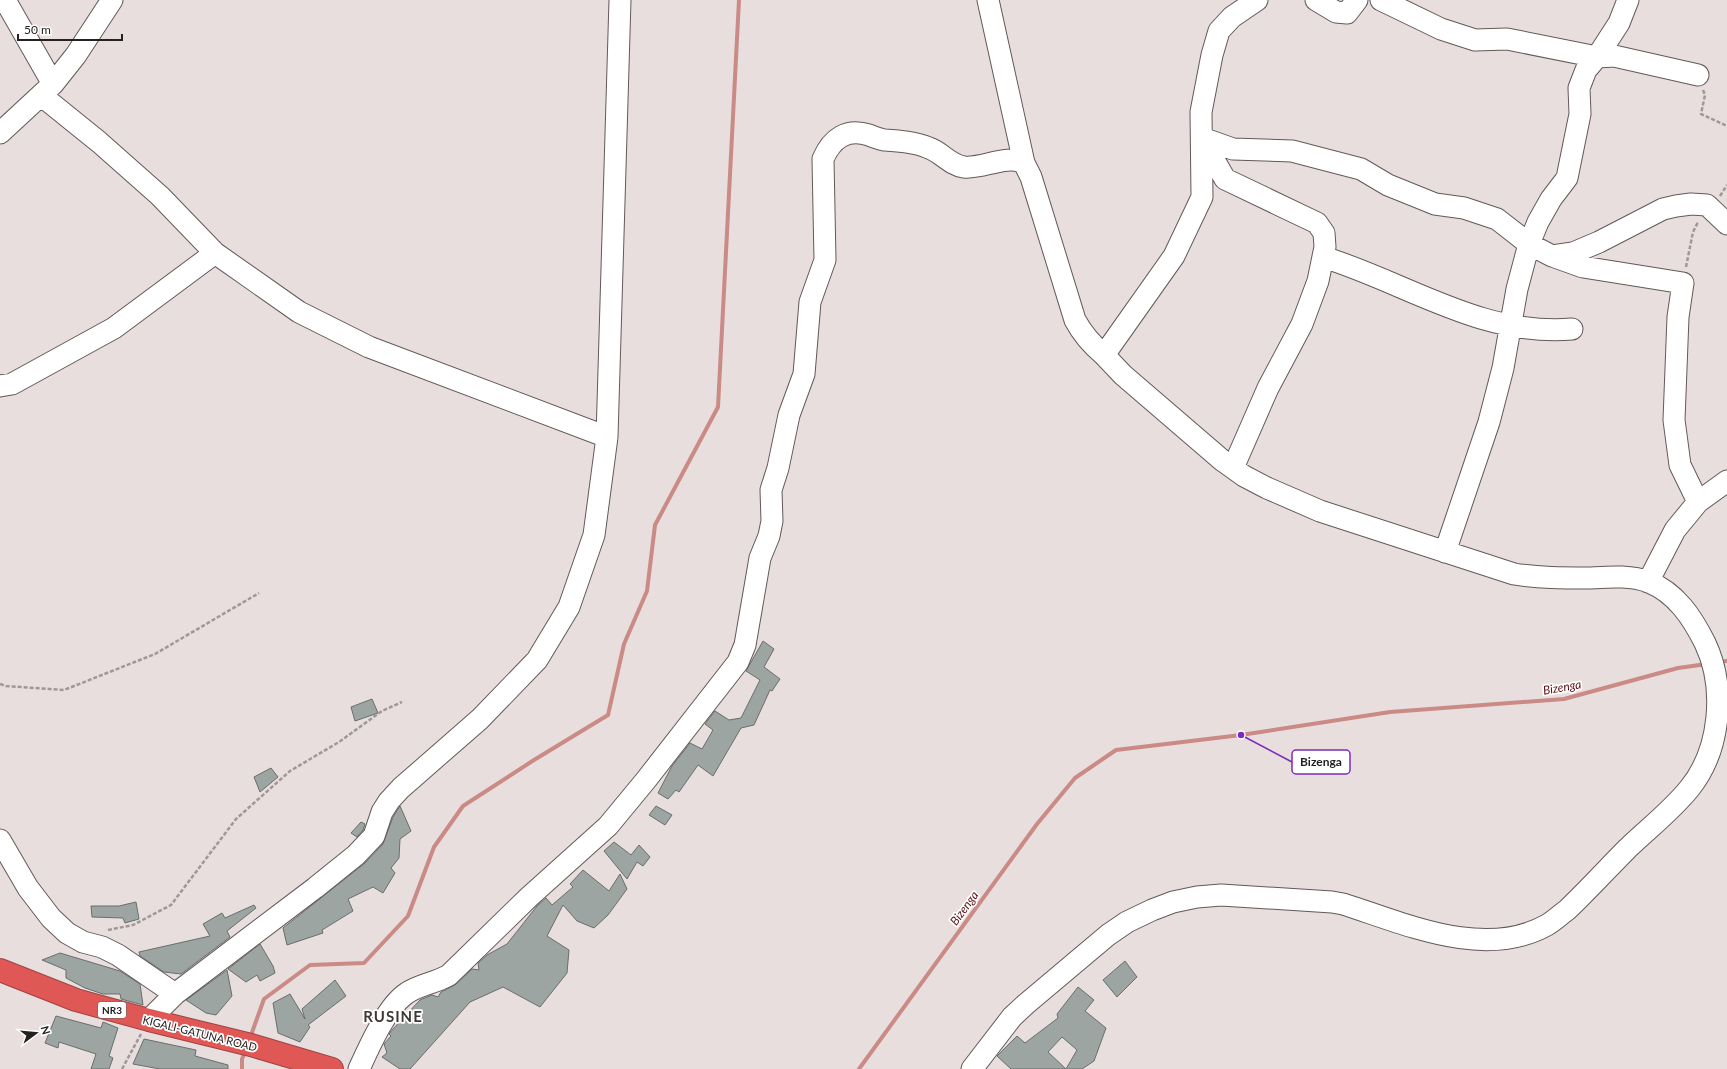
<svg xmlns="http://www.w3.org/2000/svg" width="1727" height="1069" viewBox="0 0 1727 1069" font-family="Lato,sans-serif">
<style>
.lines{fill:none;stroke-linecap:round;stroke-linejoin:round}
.stream{stroke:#ca8a85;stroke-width:4}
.building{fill:#9ca5a1;stroke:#676f6c;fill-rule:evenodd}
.minor-casing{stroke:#625958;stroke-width:23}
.highway-casing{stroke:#9e4543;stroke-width:24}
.path{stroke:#9f9897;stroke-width:2.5;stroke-dasharray:4 2;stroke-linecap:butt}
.minor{stroke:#fff;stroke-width:21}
.highway{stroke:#df5856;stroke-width:22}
.labels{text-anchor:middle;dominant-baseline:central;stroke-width:3.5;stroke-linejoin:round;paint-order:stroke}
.shield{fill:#fff;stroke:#666464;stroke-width:1}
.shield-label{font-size:10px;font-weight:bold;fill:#252121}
.street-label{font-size:11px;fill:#252121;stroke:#fff}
.water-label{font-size:12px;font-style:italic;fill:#5c0e13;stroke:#fff}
.district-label{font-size:15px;font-weight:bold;letter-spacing:1px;fill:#3f3736;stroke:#fff}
.leader{fill:none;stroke:#7b2cbf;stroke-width:1.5}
.callout-dot{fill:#7b2cbf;stroke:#fff;stroke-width:1.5}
.callout{fill:#fff;stroke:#7b2cbf;stroke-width:1.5}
.callout-label{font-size:12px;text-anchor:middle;font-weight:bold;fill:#252121}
</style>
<rect width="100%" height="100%" fill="#e8dedd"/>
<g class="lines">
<path class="stream" d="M 1718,662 L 1727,661
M 250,1038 L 264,999 L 310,965 L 364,963 L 408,916 L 434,847 L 463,806 L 534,760 L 608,715 L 624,644 L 647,591 L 655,525 L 718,407 L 739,0
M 242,1069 L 242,1059 L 246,1050
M 859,1069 L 1037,824 L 1075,778 L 1116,750 L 1241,735 L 1390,712 L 1564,699 L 1678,668 L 1707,664"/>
</g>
<path class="building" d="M 763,641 L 774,649 L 764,667 L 780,679 L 772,691 L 770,690 L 754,725 L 741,728 L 713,776 L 698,765 L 679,792 L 676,790 L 668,799 L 658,793 L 672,766 L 690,743 L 702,749 L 713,730 L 705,724 L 715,711 L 729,720 L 741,718 L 760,680 L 746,671 Z
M 372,699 L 378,713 L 355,721 L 351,707 Z
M 271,768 L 278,777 L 260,792 L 254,777 Z
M 400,806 L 411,831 L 400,839 L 399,858 L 391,868 L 395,873 L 383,893 L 373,887 L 348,899 L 353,911 L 322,930 L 323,933 L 287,945 L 283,928 L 365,863 L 383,844 L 393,817 Z
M 656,806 L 672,815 L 665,825 L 649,815 Z
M 361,822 L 365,824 L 363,830 L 357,837 L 351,833 Z
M 614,842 L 631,855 L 639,845 L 650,857 L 643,866 L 637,862 L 627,879 L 604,851 Z
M 583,870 L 609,891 L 620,874 L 627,889 L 608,915 L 594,928 L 577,921 L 563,905 L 547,936 L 569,950 L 567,973 L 540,1007 L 503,987 L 470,1002 L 410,1069 L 400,1069 L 382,1057 L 387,1053 L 384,1044 L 391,1036 L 389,1034 L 393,1029 L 420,1000 L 432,995 L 438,997 L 441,992 L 455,985 L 472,969 L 479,970 L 478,963 L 487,955 L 507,944 L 537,906 L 546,898 L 552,905 L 573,887 L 570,884 Z
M 136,902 L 139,919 L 125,923 L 123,918 L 92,917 L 91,906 L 119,906 Z
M 254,905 L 256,908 L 227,931 L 230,937 L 181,974 L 164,972 L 140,956 L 139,952 L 210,936 L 203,924 L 222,913 L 225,918 Z
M 260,944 L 273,966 L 275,973 L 260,981 L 257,975 L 246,982 L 228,969 Z
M 60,953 L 120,971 L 140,984 L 143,1005 L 121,999 L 120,994 L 103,994 L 85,988 L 66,978 L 66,970 L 42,960 Z
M 1125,961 L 1137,977 L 1117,997 L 1103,980 Z
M 227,970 L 232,996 L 216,1015 L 206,1013 L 186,1000 Z
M 335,980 L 346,996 L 308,1025 L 310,1027 L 300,1042 L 278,1033 L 273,1003 L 290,994 L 305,1019 L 302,1009 Z
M 1078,987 L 1094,1000 L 1085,1011 L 1106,1028 L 1094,1061 L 1082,1069 L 1011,1069 L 997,1056 L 1017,1036 L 1025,1043 L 1058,1018 L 1057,1014 ZM 1062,1037 L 1077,1050 L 1066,1069 L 1048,1052 Z
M 56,1016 L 101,1028 L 103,1022 L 118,1028 L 109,1056 L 113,1058 L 109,1069 L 91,1069 L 96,1054 L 59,1042 L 58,1048 L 45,1043 Z
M 144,1039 L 196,1050 L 195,1056 L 228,1065 L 228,1069 L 160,1069 L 133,1064 Z"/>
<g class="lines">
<defs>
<path id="minor" d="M 5,0 L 53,84
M 988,0 L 1024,163
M 1316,0 L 1336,12 L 1347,13 L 1357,0
M 1381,0 L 1441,29 L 1475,40 L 1507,39 L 1597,57 L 1619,23 L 1628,0
M 42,96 L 99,142 L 160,196 L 215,253 L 299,312 L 369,347 L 607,437
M 0,133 L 53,84 L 76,55 L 112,0
M 1202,138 L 1233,149 L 1292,151 L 1361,169 L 1388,185 L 1435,204 L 1464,208 L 1497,219 L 1529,244 L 1552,256 L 1573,253 L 1599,242 L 1663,209 L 1676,206 L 1691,204 L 1707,205 L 1727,224
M 1202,139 L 1225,179 L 1317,223 L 1324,233 L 1325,247 L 1318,281 L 1302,324 L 1268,388 L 1233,468
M 1323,257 C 1405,282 1482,337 1572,329
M 1555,257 L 1583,267 L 1683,283 L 1678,317 L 1674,420 L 1680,465 L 1698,502
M 0,386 L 12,384 L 114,328 L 215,253
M 1445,552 L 1489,422 L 1503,368 L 1517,289 L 1529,244 L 1538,222 L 1551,199 L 1567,178 L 1580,114 L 1579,88 L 1586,70 L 1597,57 L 1614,56 L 1698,75
M 1648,582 L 1675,530 L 1698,502 L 1727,481
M 0,840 L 28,888 L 51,918 L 67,933 L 83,942 L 102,947 L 118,955 L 175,994
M 149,1020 L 175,994 L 315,888 L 356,855 L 374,836 L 382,812 L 389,801 L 401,788 L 480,719 L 537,660 L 569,607 L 594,535 L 607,437 L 620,0
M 359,1069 C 369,1047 387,1006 407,993 C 420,984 436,983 449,975 L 529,897 L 608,826 L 646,780 L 738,662 L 745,645 L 760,558 L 769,536 L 772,521 L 771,490 L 778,468 L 789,415 L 804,374 L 810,302 L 825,260 L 823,159 C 832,138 847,128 869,135 C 874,137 879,139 884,140 C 899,141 915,142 929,148 C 941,152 950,165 964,167 C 983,169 1006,154 1024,163 L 1031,177 L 1075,320 C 1083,335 1091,344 1104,355 L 1174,256 L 1202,197 L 1201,112 L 1212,55 L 1219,31 L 1232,17 L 1257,0
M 972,1069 L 1012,1017 L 1026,1004 L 1108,935 L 1127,922 L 1152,910 L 1173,902 L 1197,897 L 1221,895 L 1332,902 L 1343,904 C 1406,924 1484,960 1547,925 C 1554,921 1560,915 1567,910 C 1588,890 1608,868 1628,848 C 1649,828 1671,811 1689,789 C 1721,750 1726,687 1705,643 C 1692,617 1676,593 1649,582 C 1630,575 1609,577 1589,578 C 1563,578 1539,578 1514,574 L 1320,511 L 1267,488 L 1244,476 L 1223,461 L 1123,375 L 1104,355"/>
<path id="highway" d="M 0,970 L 76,1000 L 149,1020 L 251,1045 L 332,1069"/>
</defs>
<use href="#minor" class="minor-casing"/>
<use href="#highway" class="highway-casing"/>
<path class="path" d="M 1703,90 L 1705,95 L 1701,114 L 1727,126
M 1720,196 L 1727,185
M 1686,267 L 1693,232 L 1698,222
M 0,684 L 6,686 L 64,690 L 155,654 L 259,593
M 108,930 L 133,925 L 171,905 L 236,819 L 290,771 L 339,742 L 382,711 L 402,702
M 122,1069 L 141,1034"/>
<use href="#minor" class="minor"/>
<use href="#highway" class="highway"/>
</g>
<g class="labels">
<rect class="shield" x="98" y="1002" width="28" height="16" rx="3"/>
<g class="shield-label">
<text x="112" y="1010">NR3</text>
</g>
<g class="street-label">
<text transform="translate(200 1033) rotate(14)">KIGALI-GATUNA ROAD</text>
</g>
<g class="water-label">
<text transform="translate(1562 687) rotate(-10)">Bizenga</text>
<text transform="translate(964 908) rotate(-54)">Bizenga</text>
</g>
<g class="district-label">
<text x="393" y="1016">RUSINE</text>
</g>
</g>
<path class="leader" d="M1241 735L1292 762"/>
<circle class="callout-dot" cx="1241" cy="735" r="4"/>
<rect class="callout" x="1292" y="750" width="58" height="24" rx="4"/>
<g class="callout-label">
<text x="1321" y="766">Bizenga</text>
</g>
<g transform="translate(36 1033) rotate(74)" stroke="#ffffff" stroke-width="3" paint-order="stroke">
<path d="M0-3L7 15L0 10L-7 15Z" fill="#252121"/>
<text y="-6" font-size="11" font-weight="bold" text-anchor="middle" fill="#252121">N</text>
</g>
<path d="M18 34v6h104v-6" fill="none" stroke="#252121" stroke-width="2"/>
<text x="24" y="34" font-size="12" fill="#252121" stroke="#ffffff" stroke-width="3" paint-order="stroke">50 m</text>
</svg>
